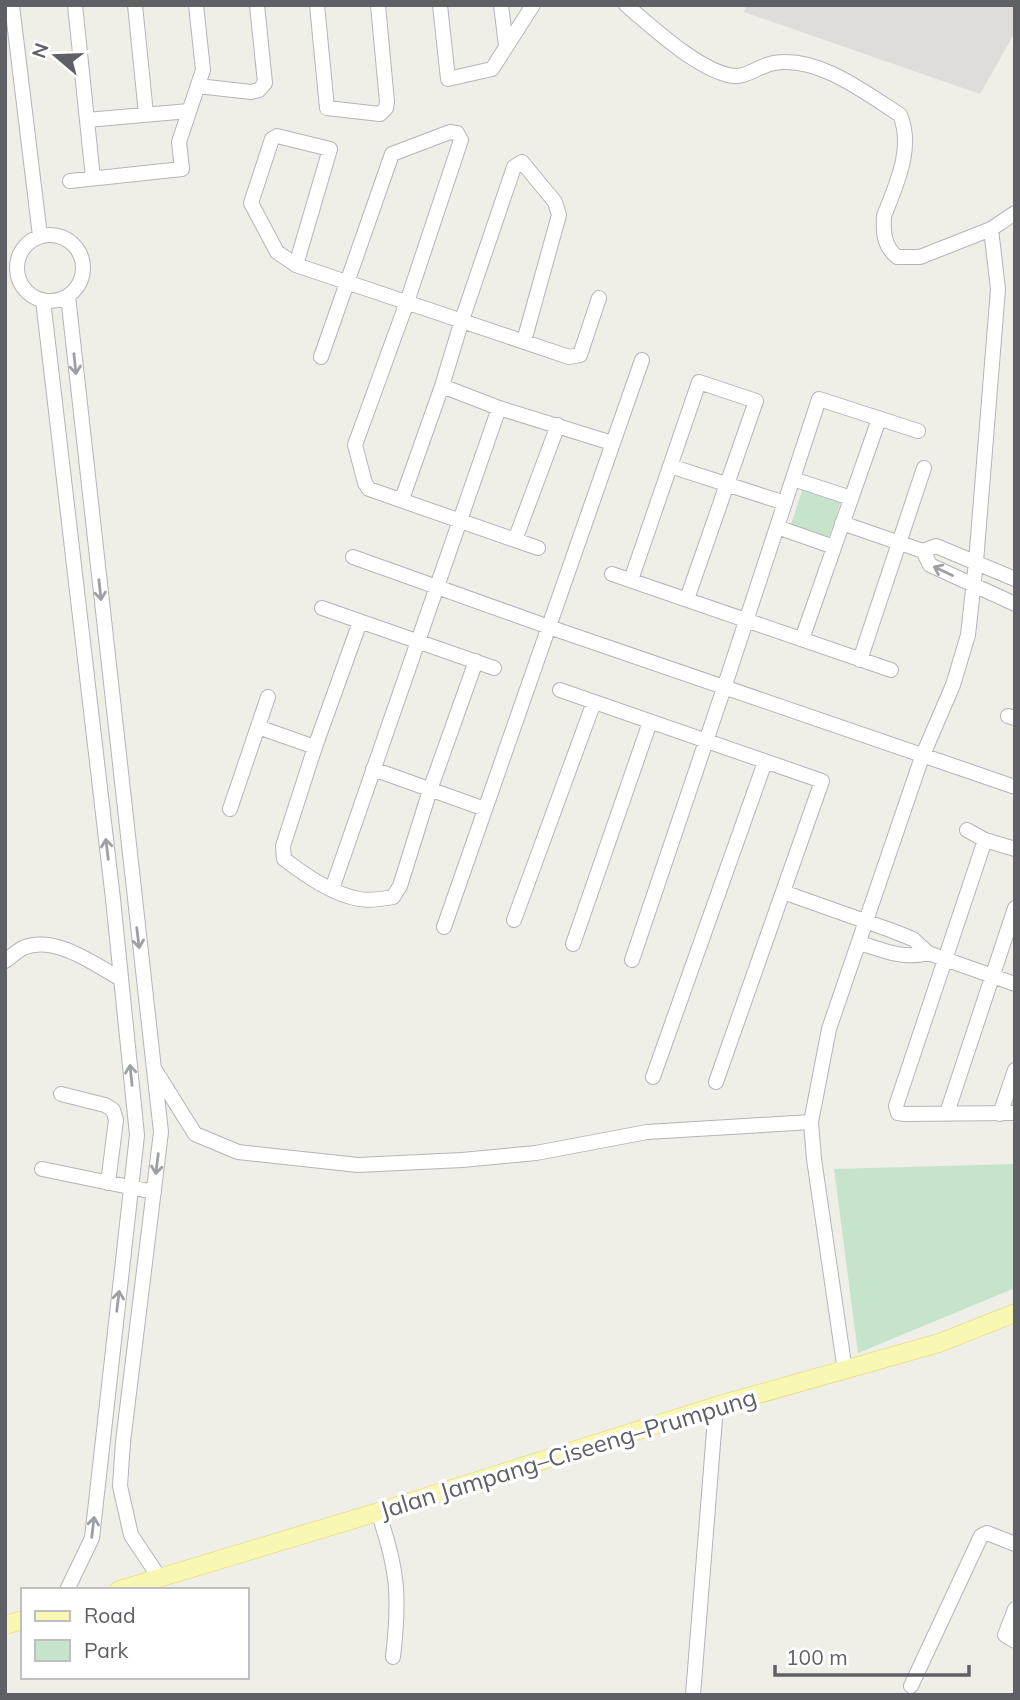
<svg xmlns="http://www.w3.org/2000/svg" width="1020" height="1700" viewBox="0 0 1020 1700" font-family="Mulish,sans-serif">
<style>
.industrial{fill:#deddd9}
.green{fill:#c6e4cb}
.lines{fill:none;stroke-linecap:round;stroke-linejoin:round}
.minor-casing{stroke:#b4b5ba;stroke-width:16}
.major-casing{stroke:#e5d76a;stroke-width:19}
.minor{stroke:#fff;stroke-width:14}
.major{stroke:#f8f8b3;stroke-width:18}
.oneway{stroke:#9ea0a3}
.labels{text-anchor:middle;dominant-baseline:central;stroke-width:7;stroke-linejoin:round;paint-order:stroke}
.street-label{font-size:24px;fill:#5e6066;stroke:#fff}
</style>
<rect width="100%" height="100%" fill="#efeee7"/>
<path class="industrial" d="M 747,5 L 1015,5 L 1015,32 L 980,94 L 744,12 Z"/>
<path class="green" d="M 803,488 L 841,501 L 829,537 L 791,524 Z
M 1015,1164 L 1015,1288 L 858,1353 L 834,1169 Z"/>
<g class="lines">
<defs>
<path id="minor" d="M 12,5 L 40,236
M 75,5 L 93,178
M 135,5 L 146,114
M 317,5 L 327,108 L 380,114 L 386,108 L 387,102 L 378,5
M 440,5 L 448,79 L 492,69 L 533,5
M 501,5 L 506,46
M 626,5 C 652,27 695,67 728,75 C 745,80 757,66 774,63 C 817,55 866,93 900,115 C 914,148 896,185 884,216 C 883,233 884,246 897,257 L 920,257 L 991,229
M 198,86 L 251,92 L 259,90 L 265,83 L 257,5
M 87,120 L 189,111
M 70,181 L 182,169 L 179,142 L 203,70 L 196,5
M17 268a33 33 0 1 1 66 0a33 33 0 1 1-66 0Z
M 296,265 L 330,149 L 277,136 L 272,139 L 251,203 L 277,252 L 296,265 L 569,357 L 580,355 L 599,298
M 68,296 L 161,1132 L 123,1442 L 120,1486 L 131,1535 L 159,1577
M 43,300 L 113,899 L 137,1135 L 92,1538 L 67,1590
M 321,357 L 392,154 L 450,132 L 457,133 L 461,140 L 407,302 L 355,445 L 365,483 L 369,489 L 538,548
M 442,386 L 499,408 L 612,443
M 670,466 L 785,503
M 793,479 L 851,498
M 402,499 L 442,386 L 462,320 L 514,167 L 522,162 L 555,202 L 559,215 L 524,341
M 842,523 L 923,551 L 936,546 L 1015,579
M 777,527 L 834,547
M 515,540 L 558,425
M 923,551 L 930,565 L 1015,604
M 353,557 L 549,627 L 1015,787
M 612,574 L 891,670
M 631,580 L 699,382 L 756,401 L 687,599
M 322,608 L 494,668
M 360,622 L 315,747 L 283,846 L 284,859 C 305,875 332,894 359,899 C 370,901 382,899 393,897 L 400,886 L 430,790 L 476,661
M 802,639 L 879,419
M 860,660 L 924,468
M 560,690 L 822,781 L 716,1082
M 1008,716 L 1015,718
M 258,727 L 315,747
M 373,769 L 485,809
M 230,809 L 268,697
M 967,830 L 985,840 L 1015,849
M 985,840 L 896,1106 L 898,1113 L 904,1114 L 1015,1113
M 332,889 L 499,408
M 783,892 L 893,931 L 913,939 L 928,953 L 1015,984
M 514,920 L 594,702
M 444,927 L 642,360
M 860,943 C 882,950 904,960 928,953
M 573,944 L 650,722
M 632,960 L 724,688 L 819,399 L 918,431
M 5,961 C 11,957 17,951 23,948 C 55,934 95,965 121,979
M 155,1070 L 195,1134 L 238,1152 L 358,1165 L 462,1160 L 536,1153 L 647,1132 L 811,1122
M 653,1077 L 765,762
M 61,1094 L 105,1105 L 113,1110 L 116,1120 L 108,1183
M 947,1113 L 1015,908
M 1000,1114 L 1015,1070
M 42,1169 L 154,1192
M 845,1371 L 814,1159 L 811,1122 L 829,1029 L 922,757 L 953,685 L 968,635 L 976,562 L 998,289 L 991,229 L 1015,213
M 378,1512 C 398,1569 400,1597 393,1657
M 1015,1609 L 1005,1635 L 1015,1641
M 911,1686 L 981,1536 L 987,1533 L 1015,1544
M 693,1695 L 716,1406"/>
<path id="major" d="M 119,1590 L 378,1512 L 716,1406 L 939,1343 L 1015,1313
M 5,1625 L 23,1620"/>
</defs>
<use href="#minor" class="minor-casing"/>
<use href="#major" class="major-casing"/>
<use href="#minor" class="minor"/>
<use href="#major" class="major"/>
</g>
<defs><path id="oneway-shaft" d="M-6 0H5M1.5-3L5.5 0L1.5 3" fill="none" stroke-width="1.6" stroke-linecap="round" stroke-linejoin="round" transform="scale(1.75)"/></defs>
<g class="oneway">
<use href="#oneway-shaft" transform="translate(75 364) rotate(84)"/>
<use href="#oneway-shaft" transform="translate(943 571) rotate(-155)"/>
<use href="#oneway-shaft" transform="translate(100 590) rotate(84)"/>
<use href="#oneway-shaft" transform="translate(107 849) rotate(-97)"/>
<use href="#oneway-shaft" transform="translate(138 938) rotate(83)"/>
<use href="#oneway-shaft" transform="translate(131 1075) rotate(-96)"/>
<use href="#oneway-shaft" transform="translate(157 1164) rotate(97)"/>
<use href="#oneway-shaft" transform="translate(118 1301) rotate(-83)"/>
<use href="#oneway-shaft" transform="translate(93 1527) rotate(-83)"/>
</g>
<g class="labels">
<g class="street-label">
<text transform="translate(568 1453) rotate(-17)">Jalan Jampang–Ciseeng–Prumpung</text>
</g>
</g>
<rect width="1020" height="1700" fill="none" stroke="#5e6066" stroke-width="14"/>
<rect x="21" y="1588" width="228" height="91" fill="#ffffff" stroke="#bfbfc2" stroke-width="2"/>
<rect x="35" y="1611" width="35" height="10" fill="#f8f8b3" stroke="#bfbfc2" stroke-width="2"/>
<text x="84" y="1623" font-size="21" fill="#5e6066">Road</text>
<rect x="35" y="1640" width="35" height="21" fill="#c6e4cb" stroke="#bfbfc2" stroke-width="2"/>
<text x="84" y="1658" font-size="21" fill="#5e6066">Park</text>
<g transform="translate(56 56) rotate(289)" stroke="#ffffff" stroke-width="5" paint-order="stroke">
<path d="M0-5L12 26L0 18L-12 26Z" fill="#5e6066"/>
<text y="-10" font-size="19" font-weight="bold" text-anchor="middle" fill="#5e6066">N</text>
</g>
<path d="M775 1665v10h194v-10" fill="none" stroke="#5e6066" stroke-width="3.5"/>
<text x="786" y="1665" font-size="21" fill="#5e6066" stroke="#ffffff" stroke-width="5" paint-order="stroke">100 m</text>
</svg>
